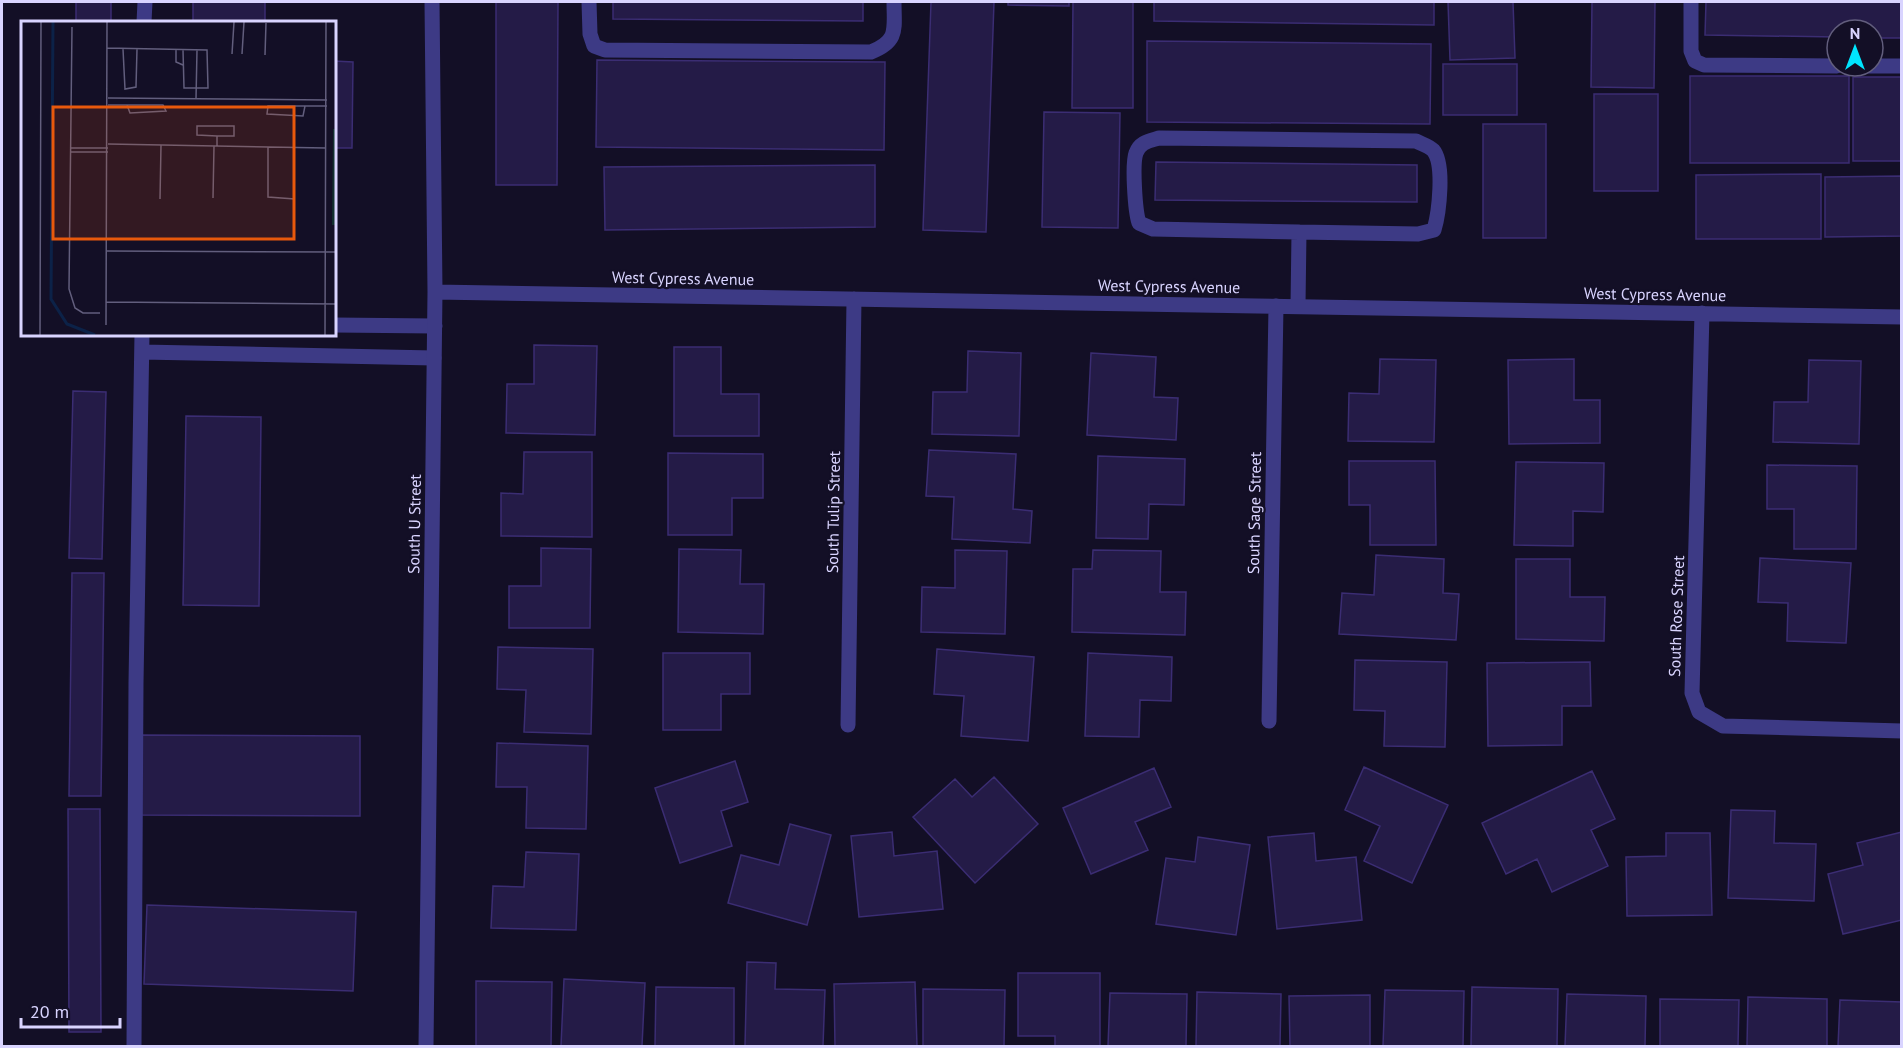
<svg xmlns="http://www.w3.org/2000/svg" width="1903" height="1048" viewBox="0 0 1903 1048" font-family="'PT Sans',sans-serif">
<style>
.building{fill:#241b47;stroke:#3b2d73;stroke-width:1.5}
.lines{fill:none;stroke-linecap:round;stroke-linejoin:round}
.service{stroke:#3d3a85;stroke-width:15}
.minor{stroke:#3d3a85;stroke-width:15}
.labels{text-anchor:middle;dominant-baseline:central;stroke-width:4.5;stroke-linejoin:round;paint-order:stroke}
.street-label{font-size:16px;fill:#d9d4ff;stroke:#130f26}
.inset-river{fill:none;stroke:#0c2248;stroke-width:3}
.inset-road{fill:none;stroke:#625e7d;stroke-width:1.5}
.view{fill:#e8590c;fill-opacity:0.15;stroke:#e8590c;stroke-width:3}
.inset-edge{fill:none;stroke:#d9d4ff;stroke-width:3}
</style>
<rect width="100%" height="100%" fill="#130f26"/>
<path class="building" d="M 76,2 L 111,2 L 111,22 L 76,22 Z
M 193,2 L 265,2 L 265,22 L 193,22 Z
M 496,2 L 558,2 L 557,185 L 496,185 Z
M 613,2 L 863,2 L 863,21 L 613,19 Z
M 931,2 L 994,2 L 986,232 L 923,230 Z
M 1008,2 L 1069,2 L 1069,6 L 1008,5 Z
M 1073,2 L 1133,2 L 1133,108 L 1072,108 Z
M 1154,2 L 1434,2 L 1434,25 L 1154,21 Z
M 1448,2 L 1513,2 L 1515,58 L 1450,60 Z
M 1592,2 L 1655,2 L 1654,88 L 1591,87 Z
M 1706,2 L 1902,2 L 1902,38 L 1873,38 L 1873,30 L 1837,30 L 1837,37 L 1705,35 Z
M 1147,41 L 1431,44 L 1430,124 L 1147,122 Z
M 597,60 L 885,62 L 884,150 L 596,147 Z
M 334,61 L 353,62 L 352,148 L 334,148 Z
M 1443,64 L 1517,64 L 1517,115 L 1443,115 Z
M 1690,76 L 1849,76 L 1849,163 L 1690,163 Z
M 1853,77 L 1902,77 L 1902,161 L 1853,161 Z
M 1594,94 L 1658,94 L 1658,191 L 1594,191 Z
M 1044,112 L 1120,113 L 1118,228 L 1042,227 Z
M 1483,124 L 1546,124 L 1546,238 L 1483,238 Z
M 1156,162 L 1417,165 L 1417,202 L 1155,200 Z
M 875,165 L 875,227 L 605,230 L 604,167 Z
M 1821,174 L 1821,239 L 1696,239 L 1696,175 Z
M 1902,176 L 1902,236 L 1825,237 L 1825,177 Z
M 534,345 L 597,346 L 595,435 L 506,433 L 507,384 L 534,384 Z
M 674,347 L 721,347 L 721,394 L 759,394 L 759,436 L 674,436 Z
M 968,351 L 1021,353 L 1019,436 L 932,434 L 933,392 L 967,392 Z
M 1091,353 L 1156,357 L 1154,397 L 1178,398 L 1176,440 L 1087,435 Z
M 1380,359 L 1436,360 L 1434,442 L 1348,441 L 1349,393 L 1379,394 Z
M 1574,359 L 1574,400 L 1600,400 L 1600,443 L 1509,444 L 1508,360 Z
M 1809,360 L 1861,361 L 1859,444 L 1773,442 L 1774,402 L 1808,402 Z
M 73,391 L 106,392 L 102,559 L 69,558 Z
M 186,416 L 261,417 L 259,606 L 183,605 Z
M 929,450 L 1016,454 L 1013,509 L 1032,511 L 1030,543 L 952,539 L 954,497 L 926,496 Z
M 524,452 L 592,452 L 592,537 L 501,536 L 501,493 L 523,494 Z
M 668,453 L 763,454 L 763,498 L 732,498 L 732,535 L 668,535 Z
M 1098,456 L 1185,459 L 1184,505 L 1149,504 L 1148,539 L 1096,538 Z
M 1349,461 L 1435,461 L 1436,545 L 1370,545 L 1370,505 L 1349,505 Z
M 1516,462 L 1604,463 L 1603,512 L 1573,511 L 1573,546 L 1514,545 Z
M 1767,465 L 1857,466 L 1856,549 L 1794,549 L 1794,509 L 1767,509 Z
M 541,548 L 591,549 L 590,628 L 509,628 L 509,586 L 541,586 Z
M 679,549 L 741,550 L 740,584 L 764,584 L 763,634 L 678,632 Z
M 955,550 L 1007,551 L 1005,634 L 921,632 L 922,587 L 955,588 Z
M 1093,550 L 1161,551 L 1160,592 L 1186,592 L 1185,635 L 1072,632 L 1073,569 L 1092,569 Z
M 1376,555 L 1444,559 L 1443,593 L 1459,594 L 1456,640 L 1339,634 L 1342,593 L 1374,595 Z
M 1760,558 L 1851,563 L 1846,643 L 1787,641 L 1788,603 L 1758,602 Z
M 1516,559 L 1570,559 L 1570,597 L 1605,597 L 1604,641 L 1516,639 Z
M 72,573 L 104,573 L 101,796 L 69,796 Z
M 498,647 L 593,649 L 591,734 L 524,732 L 526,690 L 497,689 Z
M 937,649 L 1034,657 L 1028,741 L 961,736 L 964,696 L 934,694 Z
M 663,653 L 750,653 L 750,694 L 721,694 L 721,730 L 663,730 Z
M 1088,653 L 1172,657 L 1171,701 L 1140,700 L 1139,737 L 1085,736 Z
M 1355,660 L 1447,662 L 1445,747 L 1384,746 L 1385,711 L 1354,710 Z
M 1590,662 L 1591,706 L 1562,706 L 1562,745 L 1488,746 L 1487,663 Z
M 138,735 L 360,736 L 360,816 L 138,815 Z
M 497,743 L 588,746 L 586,829 L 526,828 L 527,787 L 496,787 Z
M 735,761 L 748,802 L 721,811 L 732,846 L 680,863 L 655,788 Z
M 1364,767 L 1448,805 L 1412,883 L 1364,861 L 1380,826 L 1345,810 Z
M 1154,768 L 1171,807 L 1135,822 L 1148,850 L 1091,874 L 1063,808 Z
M 1592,771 L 1615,819 L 1591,830 L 1608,866 L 1552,892 L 1537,859 L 1506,874 L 1482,823 Z
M 994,777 L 1038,824 L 975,883 L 913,817 L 955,779 L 972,797 Z
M 68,809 L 100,809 L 101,1032 L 69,1032 Z
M 1731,810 L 1775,811 L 1774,843 L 1816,844 L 1814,901 L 1728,898 Z
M 790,824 L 831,835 L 807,925 L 728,903 L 741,855 L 779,865 Z
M 892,832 L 894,856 L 937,851 L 943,909 L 859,917 L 851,836 Z
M 1902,832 L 1902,920 L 1843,934 L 1828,874 L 1863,865 L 1857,843 Z
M 1314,833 L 1316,861 L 1356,857 L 1362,920 L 1277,929 L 1268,837 Z
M 1666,833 L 1710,833 L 1712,915 L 1627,916 L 1626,857 L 1666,856 Z
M 1198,837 L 1250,845 L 1236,935 L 1156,924 L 1166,858 L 1195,862 Z
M 526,852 L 579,854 L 576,930 L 491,928 L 493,886 L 524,887 Z
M 147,905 L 356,912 L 353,991 L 144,984 Z
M 747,962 L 776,963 L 775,989 L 825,990 L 823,1046 L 745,1046 Z
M 1018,973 L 1100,973 L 1100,1046 L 1055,1046 L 1055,1036 L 1018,1036 Z
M 564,979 L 645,983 L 642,1046 L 561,1046 Z
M 476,981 L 552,982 L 551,1046 L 476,1046 Z
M 915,982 L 917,1046 L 835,1046 L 834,984 Z
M 656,987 L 734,988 L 734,1046 L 655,1046 Z
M 1472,987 L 1558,989 L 1557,1046 L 1471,1046 Z
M 923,989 L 1005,990 L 1004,1046 L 923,1046 Z
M 1385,990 L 1464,991 L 1463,1046 L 1383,1046 Z
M 1197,992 L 1281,994 L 1280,1046 L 1196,1046 Z
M 1110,993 L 1187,994 L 1186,1046 L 1108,1046 Z
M 1567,994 L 1646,996 L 1645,1046 L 1565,1046 Z
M 1370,995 L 1370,1046 L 1290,1046 L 1289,996 Z
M 1748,997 L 1827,999 L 1827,1046 L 1747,1046 Z
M 1660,999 L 1739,1000 L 1738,1046 L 1660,1046 Z
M 1840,1000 L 1902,1002 L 1902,1046 L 1838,1046 Z"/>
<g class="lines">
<path class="service" d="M 589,2 L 590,34 L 594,46 L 605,50 L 871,52 C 899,41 894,29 894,2
M 1691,2 L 1691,51 L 1695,61 L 1704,65 L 1837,66
M 144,22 L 145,2
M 1847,66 L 1902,66
M 1298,306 L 1299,232 L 1418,234 L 1434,230 C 1439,213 1445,164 1433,150 C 1429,146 1422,144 1416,141 L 1159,138 C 1149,141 1140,142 1136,153 C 1132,164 1135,211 1139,223 L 1153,229 L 1299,232
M 334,325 L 435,326
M 142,352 L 434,358
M 134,1046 L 136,683 L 142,334"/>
<path class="minor" d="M 435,292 L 1902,317
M 1702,313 L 1692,693 L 1699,712 L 1723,726 L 1902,731
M 1269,721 L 1276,306
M 848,725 L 854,299
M 426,1046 L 435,292 L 432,2"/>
</g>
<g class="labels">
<g class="street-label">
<text transform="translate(683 278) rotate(1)">West Cypress Avenue</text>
<text transform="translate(1169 286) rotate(1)">West Cypress Avenue</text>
<text transform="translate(1655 294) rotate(1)">West Cypress Avenue</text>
<text transform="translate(833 512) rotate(-89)">South Tulip Street</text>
<text transform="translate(1254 513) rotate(-89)">South Sage Street</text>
<text transform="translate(414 524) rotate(-89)">South U Street</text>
<text transform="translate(1676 616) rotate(-88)">South Rose Street</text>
</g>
</g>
<g transform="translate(21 21)">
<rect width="315" height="315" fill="#130f26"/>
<path d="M 312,108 L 315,108 L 315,204 L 311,204 Z" fill="#12302f"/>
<path class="inset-river" d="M 32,1 L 30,278 L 46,303 L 74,314"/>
<path class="inset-road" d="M 51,6 L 48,268 L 54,287 L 62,292 L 79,292M 86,27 L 186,29 L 187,67 L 163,67 L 162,29M 102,28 L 104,68 L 115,66 L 116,28M 155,29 L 155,41 L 162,44M 211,33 L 213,1M 221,33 L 223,1M 244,34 L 245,2M 87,77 L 306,79M 175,78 L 176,29M 87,84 L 142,84 L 145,90 L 109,92 L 106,84M 284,85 L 282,95 L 246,93 L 247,85 L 306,85M 87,123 L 305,127M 196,125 L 196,115 L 213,115 L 213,105 L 176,105 L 176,114 L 196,115M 247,126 L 247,176 L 274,178M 50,127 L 87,127M 50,131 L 87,131M 192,177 L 193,125M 139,178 L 140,124M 86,230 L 315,231M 85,281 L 315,283M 85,304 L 86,1M 19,314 L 20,1M 304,314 L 305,1"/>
<path class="view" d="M 32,86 L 273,86 L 273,218 L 32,218 Z"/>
<rect width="315" height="315" class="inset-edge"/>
</g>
<rect width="1903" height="1048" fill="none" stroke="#d9d4ff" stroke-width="6"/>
<g transform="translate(1855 48)"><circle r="28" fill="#130f26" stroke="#625e7d" stroke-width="1.5"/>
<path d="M0-4.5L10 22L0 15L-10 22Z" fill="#00e5ff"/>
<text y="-9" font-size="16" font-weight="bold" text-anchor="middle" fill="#d9d4ff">N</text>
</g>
<path d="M21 1018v9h99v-9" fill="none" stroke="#d9d4ff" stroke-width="3"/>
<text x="30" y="1018" font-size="18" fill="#d9d4ff" stroke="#130f26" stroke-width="4.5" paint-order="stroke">20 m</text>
</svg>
